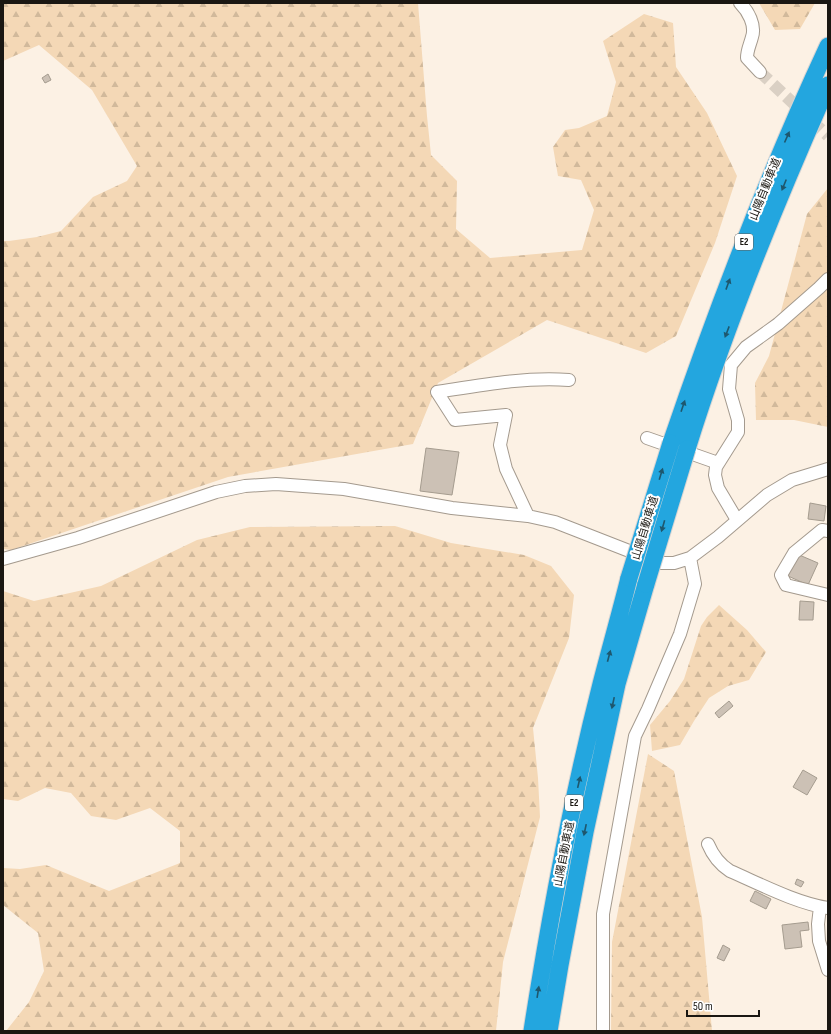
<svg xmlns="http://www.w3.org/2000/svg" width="831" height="1034" viewBox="0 0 831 1034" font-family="'Sofia Sans Condensed','Noto Sans JP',sans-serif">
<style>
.forest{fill:url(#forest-firs)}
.building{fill:#ccc1b5;stroke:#a59c8f}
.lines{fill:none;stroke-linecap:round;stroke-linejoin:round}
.minor-tunnel{stroke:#dad0c4;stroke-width:12;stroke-dasharray:12 6;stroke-linecap:butt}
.minor-casing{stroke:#a49a8e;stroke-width:14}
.highway-casing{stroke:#d6d5d4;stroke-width:19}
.minor{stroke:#fff;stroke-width:12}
.highway{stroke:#23a6df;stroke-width:17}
.highway-bridge-casing{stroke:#d6d5d4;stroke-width:19;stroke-linecap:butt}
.highway-bridge{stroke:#23a6df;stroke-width:17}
.oneway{fill:#1e576e}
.labels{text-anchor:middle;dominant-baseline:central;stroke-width:4;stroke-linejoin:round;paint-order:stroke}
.shield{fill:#fff;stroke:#5f5d59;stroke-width:1}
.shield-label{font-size:10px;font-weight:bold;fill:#1a1712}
.street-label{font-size:11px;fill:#1a1712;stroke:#fff}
</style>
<defs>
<pattern id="forest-firs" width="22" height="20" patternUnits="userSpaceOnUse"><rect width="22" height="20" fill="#f4d8b6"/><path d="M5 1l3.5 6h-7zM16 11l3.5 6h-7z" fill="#d1b99b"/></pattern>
</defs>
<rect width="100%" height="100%" fill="#fcf1e4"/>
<path class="forest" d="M 3,3 L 418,3 L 427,116 L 431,155 L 457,181 L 456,229 L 490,258 L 582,250 L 594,210 L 581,180 L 558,176 L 553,147 L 565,130 L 579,128 L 607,116 L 616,82 L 603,41 L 644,14 L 673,23 L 676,67 L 707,113 L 737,176 L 715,243 L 676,336 L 646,353 L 547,320 L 438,383 L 413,444 L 228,477 L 11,550 L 3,549 L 3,241 L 9,241 L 37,237 L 61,231 L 93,197 L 127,181 L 137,166 L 92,90 L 39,45 L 3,61 Z
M 759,3 L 815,3 L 800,29 L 775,30 Z
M 828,188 L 828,427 L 794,420 L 756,420 L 755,383 L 769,356 L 807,214 Z
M 395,526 L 451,543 L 524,555 L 551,566 L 574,595 L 569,638 L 533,728 L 538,778 L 540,817 L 503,962 L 496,1031 L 6,1031 L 29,1002 L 44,971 L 38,933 L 3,905 L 3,868 L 20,869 L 46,865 L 109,891 L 180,863 L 180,831 L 150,808 L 116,820 L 91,816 L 71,793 L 45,788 L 18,801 L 3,799 L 3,591 L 34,601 L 101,586 L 197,540 L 250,527 Z
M 719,605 L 747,630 L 766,652 L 749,680 L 728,686 L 709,698 L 694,721 L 680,745 L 652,751 L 650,725 L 670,701 L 684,679 L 701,626 L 707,617 Z
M 648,754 L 674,771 L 702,917 L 712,1031 L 611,1031 L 612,942 Z"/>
<path class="building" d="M 48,74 L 51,80 L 45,83 L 42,78 Z
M 426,448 L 459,452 L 452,495 L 420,491 Z
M 810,503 L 826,506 L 824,521 L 808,519 Z
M 797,554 L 818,563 L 808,585 L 788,576 Z
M 800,601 L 814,602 L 813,620 L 799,620 Z
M 729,701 L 733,706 L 719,718 L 715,713 Z
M 803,770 L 817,778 L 807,795 L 793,787 Z
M 797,879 L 804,882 L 801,887 L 795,884 Z
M 755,891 L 771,899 L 766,909 L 750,901 Z
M 808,922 L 809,930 L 800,931 L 802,947 L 785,949 L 782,925 Z
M 723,945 L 730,949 L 724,961 L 717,958 Z"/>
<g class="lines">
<path class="minor-tunnel" d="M 760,72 L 828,136"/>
<defs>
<path id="minor" d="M 740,3 C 748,11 756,25 752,37 C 750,45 747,50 747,58 L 760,72
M 647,438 L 718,463
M 528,516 L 506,469 L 500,445 L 506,415 L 455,420 L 437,392 C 482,385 523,377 569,380
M 737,520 L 718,488 L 715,475 L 716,467 L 738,432 L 738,420 L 729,389 L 731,365 L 746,347 L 778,324 L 819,288 L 828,279
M 828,531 L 822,530 L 794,553 L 781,575 L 786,585 L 828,595
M 3,559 L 78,538 L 216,492 L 245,486 L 276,484 L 344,489 L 452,508 L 528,516 L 555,522 L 660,563 L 674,563 L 690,558 L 718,537 L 767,495 L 792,480 L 828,469
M 708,844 C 713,856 719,864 730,871 C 760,884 796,903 828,908
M 820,907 L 818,924 L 819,941 L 828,970
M 603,1031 L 603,914 L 635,736 L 648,709 L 680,634 L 695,584 L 690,558"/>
<path id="highway" d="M 671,443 C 717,308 768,175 828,46
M 687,449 C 726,324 775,204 828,85
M 532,1031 C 550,915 572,798 601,684 C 610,649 620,614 629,578
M 549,1031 L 560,965 L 585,832 L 617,684 L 646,584"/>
</defs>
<use href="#minor" class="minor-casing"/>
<use href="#highway" class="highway-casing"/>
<use href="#minor" class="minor"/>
<use href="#highway" class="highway"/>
<defs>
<path id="highway-bridge" d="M 629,578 L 671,443
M 646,584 L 687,449"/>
</defs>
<use href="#highway-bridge" class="highway-bridge-casing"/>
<use href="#highway-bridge" class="highway-bridge"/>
</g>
<defs><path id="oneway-solid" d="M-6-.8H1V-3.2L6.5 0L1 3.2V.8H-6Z"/></defs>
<g class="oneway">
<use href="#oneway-solid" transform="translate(787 137) rotate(-66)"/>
<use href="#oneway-solid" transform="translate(784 185) rotate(112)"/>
<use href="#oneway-solid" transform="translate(728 284) rotate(-70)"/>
<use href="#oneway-solid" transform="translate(727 332) rotate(111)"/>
<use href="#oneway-solid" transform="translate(683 406) rotate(-71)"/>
<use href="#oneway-solid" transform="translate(661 474) rotate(-73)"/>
<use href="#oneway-solid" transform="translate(663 526) rotate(106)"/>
<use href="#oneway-solid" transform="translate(609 656) rotate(-75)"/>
<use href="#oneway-solid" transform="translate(613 703) rotate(102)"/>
<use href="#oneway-solid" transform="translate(579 782) rotate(-77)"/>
<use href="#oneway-solid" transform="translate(585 830) rotate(102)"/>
<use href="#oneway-solid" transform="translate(538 992) rotate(-81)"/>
</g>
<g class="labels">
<g class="shield">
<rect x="735" y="234" width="18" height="16" rx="3"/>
<rect x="565" y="795" width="18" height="16" rx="3"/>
</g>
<g class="shield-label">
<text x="744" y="242">E2</text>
<text x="574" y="803">E2</text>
</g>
<g class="street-label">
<text transform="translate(765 189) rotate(-68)">山陽自動車道</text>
<text transform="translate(645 528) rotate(-73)">山陽自動車道</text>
<text transform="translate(564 854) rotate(-79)">山陽自動車道</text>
</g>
</g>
<rect width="831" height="1034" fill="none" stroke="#1a1712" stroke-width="8"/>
<path d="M687 1010v6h72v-6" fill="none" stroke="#1a1712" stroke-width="2"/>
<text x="693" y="1010" font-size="12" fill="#1a1712" stroke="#ffffff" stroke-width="3" paint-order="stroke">50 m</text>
</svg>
